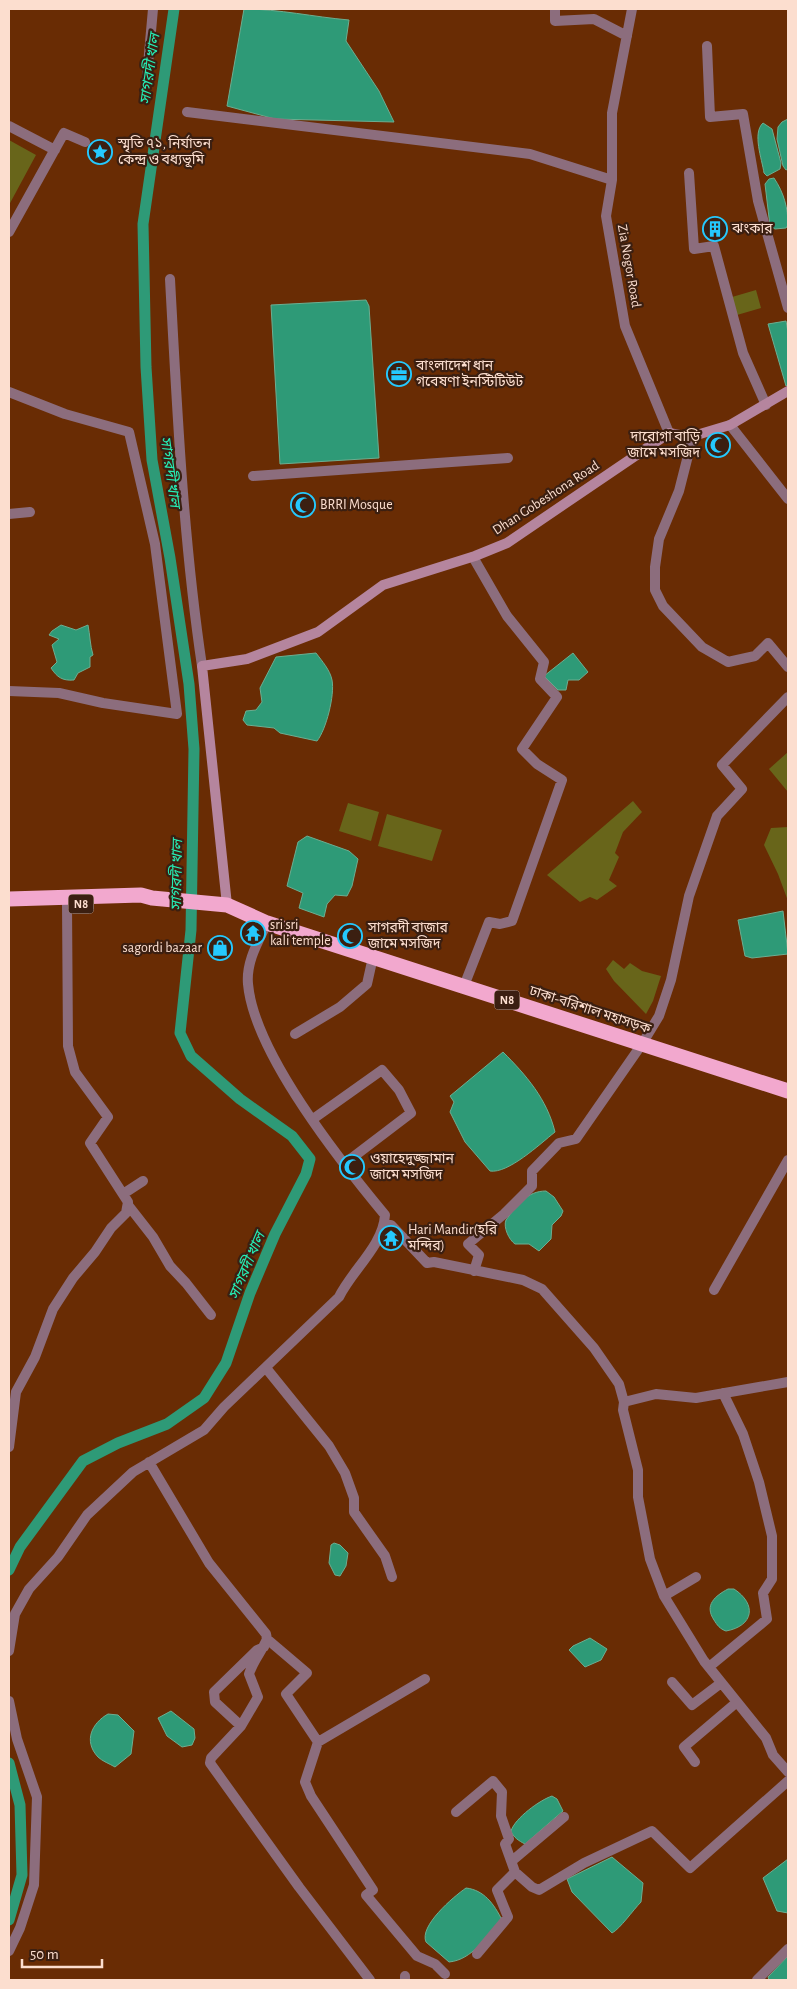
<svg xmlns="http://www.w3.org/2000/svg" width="797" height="1989" viewBox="0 0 797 1989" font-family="'Alegreya Sans','Noto Sans Bengali',sans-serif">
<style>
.green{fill:#68651a}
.water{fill:#2e9a77;stroke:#6cae91}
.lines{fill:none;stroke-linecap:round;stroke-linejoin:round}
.canal{stroke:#2e9a77;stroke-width:11}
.street{stroke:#8c6d7d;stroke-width:10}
.secondary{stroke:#b5859e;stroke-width:10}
.highway{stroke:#f2a8ce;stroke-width:15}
.labels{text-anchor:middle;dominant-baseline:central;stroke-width:4.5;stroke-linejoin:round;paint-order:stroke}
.shield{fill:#3b1f11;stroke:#c2a596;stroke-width:1}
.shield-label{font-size:12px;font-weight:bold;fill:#fcdecf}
.poi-label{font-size:14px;fill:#fcdecf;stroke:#3b1f11;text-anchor:start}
.street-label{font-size:14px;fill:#fcdecf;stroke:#3b1f11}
.water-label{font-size:15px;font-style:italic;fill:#25efb6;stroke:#3b1f11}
</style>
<rect width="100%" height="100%" fill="#692c04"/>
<path class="green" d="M 9,140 L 36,155 L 9,205 Z
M 756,290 L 761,308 L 737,315 L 732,297 Z
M 788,752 L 788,792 L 769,769 Z
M 633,801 L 642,812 L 623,832 L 615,853 L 619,857 L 609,880 L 617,886 L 597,900 L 590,897 L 580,902 L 547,875 Z
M 348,803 L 379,812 L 371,841 L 339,831 Z
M 387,814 L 442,830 L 432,861 L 378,846 Z
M 788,827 L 788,901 L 778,874 L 764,845 L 771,828 Z
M 613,960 L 624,969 L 630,963 L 642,971 L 661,976 L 653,1001 L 646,1014 L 614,981 L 606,969 Z"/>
<path class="water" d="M 244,9 C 279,9 314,17 349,20 L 346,41 L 379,91 L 394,122 L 275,119 L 227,106 Z
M 788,119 L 788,169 L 786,170 L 783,166 L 777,139 L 778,127 L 782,122 Z
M 763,123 L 772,129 L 781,163 L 780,169 L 767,176 L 764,173 C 762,159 752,133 763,123 Z
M 774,178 C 784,193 788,208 788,225 L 786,228 L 775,229 L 770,226 L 765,184 L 769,179 Z
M 366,300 L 369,306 L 379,458 L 280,464 L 271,305 Z
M 786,321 L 788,332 L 788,385 L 786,386 L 768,324 Z
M 61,625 L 76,630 L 88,625 C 90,635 90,645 93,655 L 90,657 L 90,667 L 78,673 L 74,680 C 62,681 57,677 51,668 L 57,662 L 52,645 L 59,639 L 49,635 L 52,631 Z
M 316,653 C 322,661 330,670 332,680 C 335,695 326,730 317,741 L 280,733 L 274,728 L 247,725 L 243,720 L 246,711 L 256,710 L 262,702 L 260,688 L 276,657 Z
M 573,653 L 588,672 L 579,680 L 568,680 L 566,690 L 558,690 L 544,676 Z
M 307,836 L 349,851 L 358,859 L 352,886 L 347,896 L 335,895 L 327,904 L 324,917 L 299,908 L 303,893 L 287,886 L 298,842 Z
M 783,911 L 788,954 L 752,958 L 745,956 L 738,920 Z
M 503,1052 C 526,1075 547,1099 555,1132 C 540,1144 508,1174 490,1171 L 465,1142 L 450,1112 L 454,1102 L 450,1096 Z
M 546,1191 L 554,1197 L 563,1211 L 561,1216 L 552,1225 L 551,1239 L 539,1251 L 529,1244 L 515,1244 C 509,1240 503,1227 506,1220 C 517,1205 527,1191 546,1191 Z
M 334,1543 L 340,1545 L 348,1553 L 346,1566 L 340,1576 L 335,1575 L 329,1563 L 331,1545 Z
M 728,1589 L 734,1589 C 757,1604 754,1626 726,1631 C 720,1629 717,1625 714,1620 C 704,1605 715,1596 728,1589 Z
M 590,1638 L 607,1649 L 601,1660 L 585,1667 L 569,1650 L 573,1646 Z
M 171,1711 L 194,1729 L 195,1738 L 192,1745 L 182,1747 L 167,1736 L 158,1718 Z
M 108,1714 L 118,1715 L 134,1731 L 131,1754 L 115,1767 C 110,1764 102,1761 98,1757 C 83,1741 92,1723 108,1714 Z
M 552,1796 L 557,1799 L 563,1811 L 525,1844 C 519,1841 513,1837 511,1831 C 515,1818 540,1800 552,1796 Z
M 612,1857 L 643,1883 L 641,1902 C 633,1910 620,1929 612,1933 L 572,1892 L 567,1879 Z
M 788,1859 L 788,1913 L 777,1911 L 763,1878 Z
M 466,1888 C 484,1890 494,1904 502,1920 C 487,1936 472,1960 449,1962 L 426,1942 C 419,1926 453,1897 466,1888 Z
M 788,1956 L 788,1980 L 769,1980 L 768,1977 Z"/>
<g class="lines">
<path class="canal" d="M 9,1570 L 20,1547 L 83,1461 L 118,1443 L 167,1424 L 204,1398 L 226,1363 L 250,1293 L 275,1234 L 306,1174 L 310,1159 L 292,1136 L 240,1099 L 191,1056 L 180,1033 L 191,930 L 194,749 L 189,684 L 170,558 L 152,460 L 146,367 L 143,224 L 174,9
M 9,1763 L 20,1805 L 22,1875 L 9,1920"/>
<path class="street" d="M 555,9 L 555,21 L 594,19 L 627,36
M 632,9 L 612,113 L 612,180 L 606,216 L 625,326 L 669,433
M 707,46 L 710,117 L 743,114 L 758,201 L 788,308
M 146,87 L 153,9
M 187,112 L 530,154 L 612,180
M 9,126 L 55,150
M 689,173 L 694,249 L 714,246 L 743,353 L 766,405
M 9,232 L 64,133 L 85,142
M 170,279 C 177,408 183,538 202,666
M 9,392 L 65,414 L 129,432 L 155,544 L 177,714 L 103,703 L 59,693 L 9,691
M 730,425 L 788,499
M 693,436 L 679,491 L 659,539 L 655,567 L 655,590 L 663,606 L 702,647 L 728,662 L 755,656 L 768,643 L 788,667
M 253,476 L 508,458
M 9,514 L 30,512
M 464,986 L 489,922 L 500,924 L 512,921 L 562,780 L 537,764 L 522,749 L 557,697 L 540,679 L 544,662 L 507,616 L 473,557
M 295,1034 L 340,1007 L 367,984 L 373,957
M 313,1119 L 382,1070 L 399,1090 L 411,1113 L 344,1164
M 123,1194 L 143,1181
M 128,1205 L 153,1237 L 170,1266 L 186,1283 L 211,1315
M 384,1225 L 391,1225 L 427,1263 L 434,1262 L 523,1280 L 542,1289 L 594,1348 L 619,1384 L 624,1402 L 623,1410 L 638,1470 L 638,1497 L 650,1559 L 664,1596 L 704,1661 L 766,1738 L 773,1755 L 788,1772
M 474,1271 L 479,1255 L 468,1244 L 504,1214 L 532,1186 L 532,1171 L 559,1143 L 576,1139 L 642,1044 L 659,1016 L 671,980 L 689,896 L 717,816 L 742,789 L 722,765 L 788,697
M 714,1290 L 788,1160
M 266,1368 L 329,1446 L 345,1473 L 354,1498 L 354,1512 L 385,1556 L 392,1577
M 624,1402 L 656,1394 L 696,1398 L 788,1382
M 9,1447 L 16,1392 L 35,1357 L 53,1309 L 73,1278 L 95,1252 L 111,1228 L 126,1213 L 128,1202 L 90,1143 L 108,1117 L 75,1072 L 68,1046 L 67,904
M 149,1462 L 209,1563 L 266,1634 L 267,1639 L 307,1673 L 286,1694 L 318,1742 L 425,1679
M 664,1596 L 696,1577
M 264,1647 L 257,1650 L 214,1692 L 215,1702 L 241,1726 L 258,1697 L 249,1674 C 254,1659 261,1653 267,1639
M 9,1651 L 15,1614 L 29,1589 L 58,1557 L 87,1515 L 133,1472 L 204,1430 L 224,1407 L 339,1297 C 352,1270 383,1246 385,1215 C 341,1162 254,1052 248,984 C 246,962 258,942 267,923
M 709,1667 L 767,1619 L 763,1593 L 772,1579 L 772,1536 L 759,1482 L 743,1434 L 723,1393
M 672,1682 L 692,1705 L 721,1683
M 9,1701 L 17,1739 L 37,1797 L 34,1885 L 20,1928 L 9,1951
M 241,1726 L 211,1758 L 210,1763 L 299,1887 L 370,1980
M 318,1742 L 305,1782 L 311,1796 L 373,1890 L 366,1895 L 417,1956 L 435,1964 L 445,1974
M 695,1762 L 684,1747 L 737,1702
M 456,1812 L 493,1781 L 502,1792 L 501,1816 L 509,1839 L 505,1844 L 515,1872
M 513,1860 L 564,1817
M 477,1954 L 508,1917 L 497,1890 L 515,1872 L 532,1887 L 539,1890 L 584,1863 L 652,1831 L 690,1868 L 788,1781
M 405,1976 L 405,1980
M 757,1980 L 788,1949"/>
<path class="secondary" d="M 227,905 L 202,666 L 247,659 L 318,632 L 383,585 L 475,556 L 507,543 L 669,433 L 690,437 L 730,425 L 788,391"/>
<path class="highway" d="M 9,899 L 141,895 L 152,898 L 227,905 L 267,923 L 788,1091"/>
</g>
<defs>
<symbol id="sight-ring" viewBox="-11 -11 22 22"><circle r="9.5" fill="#3b1f11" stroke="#25c9fe" stroke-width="1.5"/><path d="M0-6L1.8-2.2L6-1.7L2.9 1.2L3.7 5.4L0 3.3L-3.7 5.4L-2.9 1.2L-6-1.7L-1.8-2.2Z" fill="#25c9fe"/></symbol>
<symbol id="building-ring" viewBox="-11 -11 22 22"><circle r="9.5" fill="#3b1f11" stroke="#25c9fe" stroke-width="1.5"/><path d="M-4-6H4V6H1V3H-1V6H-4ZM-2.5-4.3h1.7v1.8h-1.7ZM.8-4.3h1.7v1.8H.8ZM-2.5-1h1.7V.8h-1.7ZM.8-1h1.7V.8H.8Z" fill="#25c9fe"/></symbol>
<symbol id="office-ring" viewBox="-11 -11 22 22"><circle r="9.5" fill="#3b1f11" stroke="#25c9fe" stroke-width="1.5"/><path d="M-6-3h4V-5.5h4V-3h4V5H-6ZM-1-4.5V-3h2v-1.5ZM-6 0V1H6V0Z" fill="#25c9fe"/></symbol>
<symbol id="mosque-ring" viewBox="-11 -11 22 22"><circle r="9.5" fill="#3b1f11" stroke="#25c9fe" stroke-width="1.5"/><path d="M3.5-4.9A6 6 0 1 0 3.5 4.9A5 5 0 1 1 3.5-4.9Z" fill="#25c9fe"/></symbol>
<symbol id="temple-ring" viewBox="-11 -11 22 22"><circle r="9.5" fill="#3b1f11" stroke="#25c9fe" stroke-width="1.5"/><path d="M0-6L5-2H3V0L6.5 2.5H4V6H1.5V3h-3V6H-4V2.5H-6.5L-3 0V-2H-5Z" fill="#25c9fe"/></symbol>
<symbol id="shop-ring" viewBox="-11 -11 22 22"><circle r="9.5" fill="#3b1f11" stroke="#25c9fe" stroke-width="1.5"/><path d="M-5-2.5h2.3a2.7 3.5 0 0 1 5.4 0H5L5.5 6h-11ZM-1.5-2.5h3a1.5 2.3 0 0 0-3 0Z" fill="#25c9fe"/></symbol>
</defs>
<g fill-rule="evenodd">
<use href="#sight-ring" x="86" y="138" width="28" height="28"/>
<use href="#building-ring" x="701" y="215" width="28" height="28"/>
<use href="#office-ring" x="385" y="360" width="28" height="28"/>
<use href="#mosque-ring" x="704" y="431" width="28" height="28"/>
<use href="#mosque-ring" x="289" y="491" width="28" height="28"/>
<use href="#temple-ring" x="239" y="919" width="28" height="28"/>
<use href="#mosque-ring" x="336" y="922" width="28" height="28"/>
<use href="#shop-ring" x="206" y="934" width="28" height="28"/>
<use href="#mosque-ring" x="338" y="1153" width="28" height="28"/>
<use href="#temple-ring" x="377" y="1224" width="28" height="28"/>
</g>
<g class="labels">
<g class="shield">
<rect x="68.5" y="894.5" width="25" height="19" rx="4"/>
<rect x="494.5" y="990.5" width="25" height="19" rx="4"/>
</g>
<g class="shield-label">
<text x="81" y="904">N8</text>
<text x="507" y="1000">N8</text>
</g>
<g class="poi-label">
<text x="118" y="144">স্মৃতি ৭১, নির্যাতন<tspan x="118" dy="16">কেন্দ্র ও বধ্যভূমি</tspan></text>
<text x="732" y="229">ঝংকার</text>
<text x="416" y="366">বাংলাদেশ ধান<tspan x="416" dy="16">গবেষণা ইনস্টিটিউট</tspan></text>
<text x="700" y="437" text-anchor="end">দারোগা বাড়ি<tspan x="700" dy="16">জামে মসজিদ</tspan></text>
<text x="320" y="505">BRRI Mosque</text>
<text x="270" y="925">sri sri<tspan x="270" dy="16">kali temple</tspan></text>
<text x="368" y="928">সাগরদী বাজার<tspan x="368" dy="16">জামে মসজিদ</tspan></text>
<text x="202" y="948" text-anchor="end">sagordi bazaar</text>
<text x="370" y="1159">ওয়াহেদুজ্জামান<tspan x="370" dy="16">জামে মসজিদ</tspan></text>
<text x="408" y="1230">Hari Mandir(হরি<tspan x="408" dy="16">মন্দির)</tspan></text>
</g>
<g class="street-label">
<text transform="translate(629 266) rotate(80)">Zia Nogor Road</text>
<text transform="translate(546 498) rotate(-33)">Dhan Gobeshona Road</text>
<text transform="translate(590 1010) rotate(18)">ঢাকা-বরিশাল মহাসড়ক</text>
</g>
<g class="water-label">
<text transform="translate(150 69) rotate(-82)">সাগরদী খাল</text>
<text transform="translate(170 472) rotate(82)">সাগরদী খাল</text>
<text transform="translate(177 875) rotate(-89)">সাগরদী খাল</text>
<text transform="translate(247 1266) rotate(-67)">সাগরদী খাল</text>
</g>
</g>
<rect width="797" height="1989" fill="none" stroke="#fcdecf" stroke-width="20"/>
<path d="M22 1959v8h80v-8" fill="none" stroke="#fcdecf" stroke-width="2.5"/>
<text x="30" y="1959" font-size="15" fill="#fcdecf" stroke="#3b1f11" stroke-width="4" paint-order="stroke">50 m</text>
</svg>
